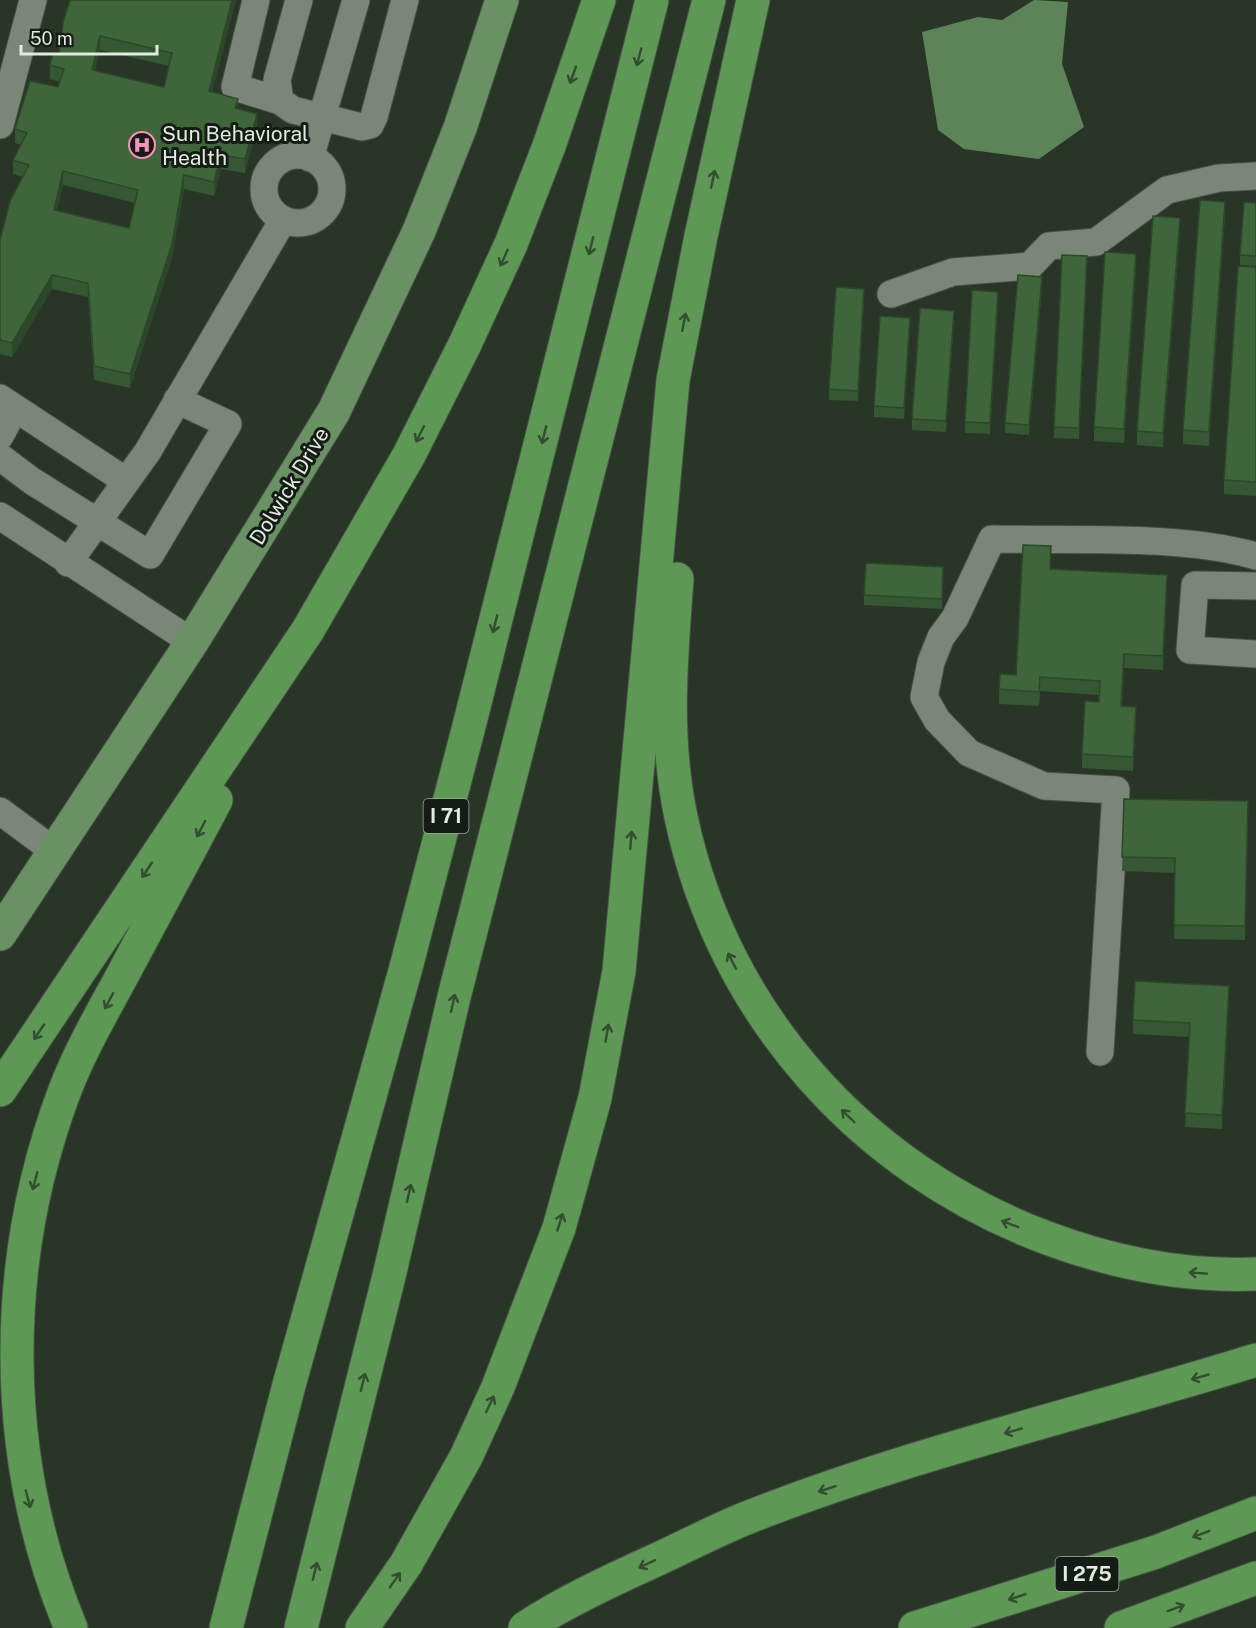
<svg xmlns="http://www.w3.org/2000/svg" width="1256" height="1628" viewBox="0 0 1256 1628" font-family="'Public Sans',sans-serif">
<style>
.water{fill:#5d8458}
.lines{fill:none;stroke-linecap:round;stroke-linejoin:round}
.minor-casing{stroke:#475246;stroke-width:29}
.major-casing{stroke:#475246;stroke-width:35}
.highway-casing{stroke:#475246;stroke-width:35}
.minor{stroke:#7a8778;stroke-width:27}
.major{stroke:#699163;stroke-width:33}
.highway{stroke:#5d9855;stroke-width:33}
.wall{fill:#365733;fill-rule:evenodd}
.shaded-wall{fill:#2c4729}
.building{fill:#3f653b;stroke:#2c4729;stroke-width:1.5;fill-rule:evenodd}
.oneway{stroke:#324d2f}
.labels{text-anchor:middle;dominant-baseline:central;stroke-width:6;stroke-linejoin:round;paint-order:stroke}
.shield{fill:#151b15;stroke:#a4aca4;stroke-width:1.5}
.shield-label{font-size:20px;font-weight:bold;fill:#e2eae1}
.poi-label{font-size:21px;fill:#e2eae1;stroke:#151b15;text-anchor:start}
.street-label{font-size:21px;fill:#e2eae1;stroke:#151b15}
</style>
<rect width="100%" height="100%" fill="#293527"/>
<path class="water" d="M 1034,0 L 1068,2 L 1062,64 L 1084,127 L 1039,159 L 964,149 L 938,130 L 922,32 L 978,17 L 1002,20 Z"/>
<g class="lines">
<defs>
<path id="minor" d="M 256,0 L 235,87 L 280,101
M 299,0 L 277,80 L 280,101 L 293,110 L 362,127 L 370,125 L 374,117 L 405,0
M 0,125 L 33,0
M264 189a34 34 0 1 1 68 0a34 34 0 1 1-68 0Z
M 310,158 L 356,0
M 891,294 L 953,272 L 1030,266 L 1049,246 L 1096,242 L 1167,190 L 1219,178 L 1256,176
M 0,398 L 126,481
M 0,436 L 15,408
M 0,457 L 32,481 L 150,555 L 228,424 L 177,400
M 0,516 L 192,642
M 68,563 L 148,451 L 283,220
M 1256,586 L 1195,585 L 1190,650 L 1256,654
M 0,811 L 54,851
M 1100,1052 L 1116,790 L 1044,786 L 969,753 L 937,720 L 924,697 L 931,662 L 941,637 L 955,618 L 992,539 C 1073,541 1179,534 1256,556"/>
<path id="major" d="M 0,934 L 192,642 L 334,411 L 419,231 L 460,128 L 502,0"/>
<path id="highway" d="M 677,579 C 671,659 664,738 681,817 C 722,1013 862,1169 1047,1238 C 1114,1263 1185,1277 1256,1274
M 0,1090 L 308,630 L 409,455 L 465,344 L 511,244 L 549,146 L 599,0
M 71,1628 C 0,1458 0,1262 65,1090 C 80,1051 102,1013 122,976 C 153,918 185,859 216,800
M 226,1628 L 289,1385 L 405,971 L 468,730 L 652,0
M 301,1628 L 389,1276 L 454,997 L 709,0
M 362,1628 L 406,1564 L 466,1457 L 498,1387 L 559,1228 L 595,1098 L 619,971 L 673,380 L 701,236 L 753,0
M 525,1628 C 566,1601 612,1580 658,1559 C 686,1546 715,1531 744,1519 C 910,1453 1086,1413 1256,1360
M 915,1628 L 1156,1552 L 1256,1513
M 1121,1628 L 1256,1578"/>
</defs>
<use href="#minor" class="minor-casing"/>
<use href="#major" class="major-casing"/>
<use href="#highway" class="highway-casing"/>
<use href="#minor" class="minor"/>
<use href="#major" class="major"/>
<use href="#highway" class="highway"/>
</g>
<path class="wall" d="M 70,0 L 236,0 L 212,92 L 238,109 L 257,128 L 245,173 L 221,169 L 214,196 L 184,189 L 172,258 L 130,388 L 94,380 L 88,297 L 52,289 L 12,357 L 0,354 L 0,240 L 23,177 L 13,174 L 13,160 L 21,145 L 15,143 L 15,129 L 58,87 L 60,82 L 50,79 L 50,65 L 59,54 ZM 100,50 L 169,66 L 164,87 L 95,71 ZM 63,185 L 135,203 L 129,228 L 57,210 Z
M 1256,203 L 1256,266 L 1240,265 L 1240,255 Z
M 1225,216 L 1209,446 L 1183,444 L 1183,430 Z
M 1180,232 L 1163,447 L 1137,445 L 1137,431 Z
M 1087,266 L 1079,439 L 1054,438 L 1054,427 Z
M 1256,267 L 1256,496 L 1224,494 L 1224,480 Z
M 1136,268 L 1124,443 L 1094,441 L 1094,427 Z
M 1042,288 L 1029,435 L 1005,433 L 1005,423 Z
M 864,300 L 858,401 L 829,400 L 829,389 Z
M 998,302 L 990,434 L 965,433 L 965,422 Z
M 954,321 L 946,432 L 912,430 L 912,419 Z
M 910,328 L 904,419 L 874,417 L 874,406 Z
M 1051,560 L 1051,569 L 1167,589 L 1163,670 L 1124,668 L 1122,706 L 1136,721 L 1133,771 L 1082,768 L 1082,754 L 1099,702 L 1099,695 L 1040,691 L 1039,706 L 999,704 L 999,689 L 1016,675 Z
M 943,578 L 942,609 L 864,605 L 864,595 Z
M 1124,799 L 1248,801 L 1245,940 L 1174,939 L 1175,873 L 1122,871 Z
M 1229,1000 L 1222,1129 L 1185,1127 L 1189,1037 L 1133,1034 L 1133,1020 Z"/>
<path class="shaded-wall" d="M 232,0 L 236,0 L 209,105 L 209,91 Z
M 100,36 L 100,50 L 92,84 L 92,70 Z
M 238,99 L 238,113 L 235,108 Z
M 257,114 L 257,128 L 245,173 L 245,159 Z
M 221,155 L 221,169 L 214,196 L 214,182 Z
M 63,171 L 63,185 L 54,224 L 54,210 Z
M 184,175 L 184,189 L 172,258 L 130,388 L 130,374 Z
M 1225,202 L 1225,216 L 1209,446 L 1209,432 Z
M 1180,218 L 1180,232 L 1163,447 L 1163,433 Z
M 1136,254 L 1136,268 L 1124,443 L 1124,429 Z
M 52,275 L 52,289 L 12,357 L 12,343 Z
M 1042,277 L 1042,288 L 1029,435 L 1029,425 Z
M 864,289 L 864,300 L 858,401 L 858,391 Z
M 998,292 L 998,302 L 990,434 L 990,423 Z
M 954,311 L 954,321 L 946,432 L 946,421 Z
M 910,318 L 910,328 L 904,419 L 904,408 Z
M 1167,575 L 1167,589 L 1163,670 L 1163,656 Z
M 1124,654 L 1124,668 L 1121,720 L 1121,706 Z
M 1136,707 L 1136,721 L 1133,771 L 1133,757 Z
M 1229,986 L 1229,1000 L 1222,1129 L 1222,1115 Z"/>
<path class="building" d="M 70,0 L 232,0 L 209,91 L 238,99 L 235,108 L 257,114 L 245,159 L 221,155 L 214,182 L 184,175 L 172,244 L 130,374 L 94,366 L 88,283 L 52,275 L 12,343 L 0,340 L 0,240 L 10,201 L 29,165 L 13,160 L 27,133 L 15,129 L 30,81 L 58,87 L 64,69 L 50,65 L 53,53 L 59,54 L 63,23 ZM 100,36 L 172,53 L 164,87 L 92,70 ZM 63,171 L 138,190 L 129,228 L 54,210 Z
M 1200,200 L 1225,202 L 1209,432 L 1183,430 Z
M 1244,202 L 1256,203 L 1256,256 L 1240,255 Z
M 1153,216 L 1180,218 L 1163,433 L 1137,431 Z
M 1105,252 L 1136,254 L 1124,429 L 1094,427 Z
M 1062,255 L 1087,256 L 1079,428 L 1054,427 Z
M 1238,266 L 1256,267 L 1256,482 L 1224,480 Z
M 1018,275 L 1042,277 L 1029,425 L 1005,423 Z
M 836,287 L 864,289 L 858,391 L 829,389 Z
M 972,290 L 998,292 L 990,423 L 965,422 Z
M 920,308 L 954,311 L 946,421 L 912,419 Z
M 880,316 L 910,318 L 904,408 L 874,406 Z
M 1023,545 L 1051,546 L 1050,569 L 1167,575 L 1163,656 L 1124,654 L 1121,706 L 1136,707 L 1133,757 L 1082,754 L 1085,701 L 1099,702 L 1100,681 L 1040,677 L 1039,692 L 999,689 L 1000,674 L 1016,675 Z
M 866,563 L 943,567 L 942,599 L 864,595 Z
M 1124,799 L 1248,801 L 1245,926 L 1174,925 L 1175,858 L 1122,857 Z
M 1135,981 L 1229,986 L 1222,1115 L 1185,1113 L 1190,1023 L 1133,1020 Z"/>
<defs><path id="oneway-shaft" d="M-6 0H5M1.5-3L5.5 0L1.5 3" fill="none" stroke-width="1.6" stroke-linecap="round" stroke-linejoin="round" transform="scale(1.5)"/></defs>
<g class="oneway">
<use href="#oneway-shaft" transform="translate(639 57) rotate(105)"/>
<use href="#oneway-shaft" transform="translate(573 75) rotate(109)"/>
<use href="#oneway-shaft" transform="translate(713 179) rotate(-78)"/>
<use href="#oneway-shaft" transform="translate(591 246) rotate(104)"/>
<use href="#oneway-shaft" transform="translate(504 258) rotate(114)"/>
<use href="#oneway-shaft" transform="translate(684 322) rotate(-79)"/>
<use href="#oneway-shaft" transform="translate(420 434) rotate(117)"/>
<use href="#oneway-shaft" transform="translate(544 435) rotate(104)"/>
<use href="#oneway-shaft" transform="translate(495 624) rotate(104)"/>
<use href="#oneway-shaft" transform="translate(201 829) rotate(118)"/>
<use href="#oneway-shaft" transform="translate(631 840) rotate(-85)"/>
<use href="#oneway-shaft" transform="translate(147 870) rotate(124)"/>
<use href="#oneway-shaft" transform="translate(732 961) rotate(-117)"/>
<use href="#oneway-shaft" transform="translate(109 1001) rotate(118)"/>
<use href="#oneway-shaft" transform="translate(453 1003) rotate(-77)"/>
<use href="#oneway-shaft" transform="translate(39 1032) rotate(124)"/>
<use href="#oneway-shaft" transform="translate(607 1033) rotate(-80)"/>
<use href="#oneway-shaft" transform="translate(848 1116) rotate(-136)"/>
<use href="#oneway-shaft" transform="translate(35 1181) rotate(105)"/>
<use href="#oneway-shaft" transform="translate(409 1193) rotate(-77)"/>
<use href="#oneway-shaft" transform="translate(560 1222) rotate(-73)"/>
<use href="#oneway-shaft" transform="translate(1010 1224) rotate(-159)"/>
<use href="#oneway-shaft" transform="translate(1198 1273) rotate(-176)"/>
<use href="#oneway-shaft" transform="translate(1200 1377) rotate(164)"/>
<use href="#oneway-shaft" transform="translate(363 1382) rotate(-76)"/>
<use href="#oneway-shaft" transform="translate(490 1404) rotate(-65)"/>
<use href="#oneway-shaft" transform="translate(1013 1431) rotate(164)"/>
<use href="#oneway-shaft" transform="translate(827 1489) rotate(162)"/>
<use href="#oneway-shaft" transform="translate(28 1499) rotate(75)"/>
<use href="#oneway-shaft" transform="translate(1201 1534) rotate(159)"/>
<use href="#oneway-shaft" transform="translate(647 1564) rotate(155)"/>
<use href="#oneway-shaft" transform="translate(315 1571) rotate(-76)"/>
<use href="#oneway-shaft" transform="translate(395 1580) rotate(-55)"/>
<use href="#oneway-shaft" transform="translate(1017 1597) rotate(162)"/>
<use href="#oneway-shaft" transform="translate(1176 1608) rotate(-20)"/>
</g>
<defs>
<symbol id="hospital-ring" viewBox="-11 -11 22 22"><circle r="9.5" fill="#151b15" stroke="#fc8fc1" stroke-width="1.5"/><path d="M-5-5h3v3.5h4V-5h3V5h-3V1.5h-4V5h-3Z" fill="#fc8fc1"/></symbol>
</defs>
<g fill-rule="evenodd">
<use href="#hospital-ring" x="127" y="130" width="30" height="30"/>
</g>
<g class="labels">
<g class="shield">
<rect x="423.5" y="799" width="45" height="34" rx="4.5"/>
<rect x="1055.5" y="1557" width="63" height="34" rx="4.5"/>
</g>
<g class="shield-label">
<text x="446" y="816">I 71</text>
<text x="1087" y="1574">I 275</text>
</g>
<g class="poi-label">
<text x="162" y="133">Sun Behavioral<tspan x="162" dy="24">Health</tspan></text>
</g>
<g class="street-label">
<text transform="translate(289 486) rotate(-59)">Dolwick Drive</text>
</g>
</g>
<path d="M21 45v9h136v-9" fill="none" stroke="#e2eae1" stroke-width="3"/>
<text x="30" y="45" font-size="18" fill="#e2eae1" stroke="#151b15" stroke-width="4.5" paint-order="stroke">50 m</text>
</svg>
